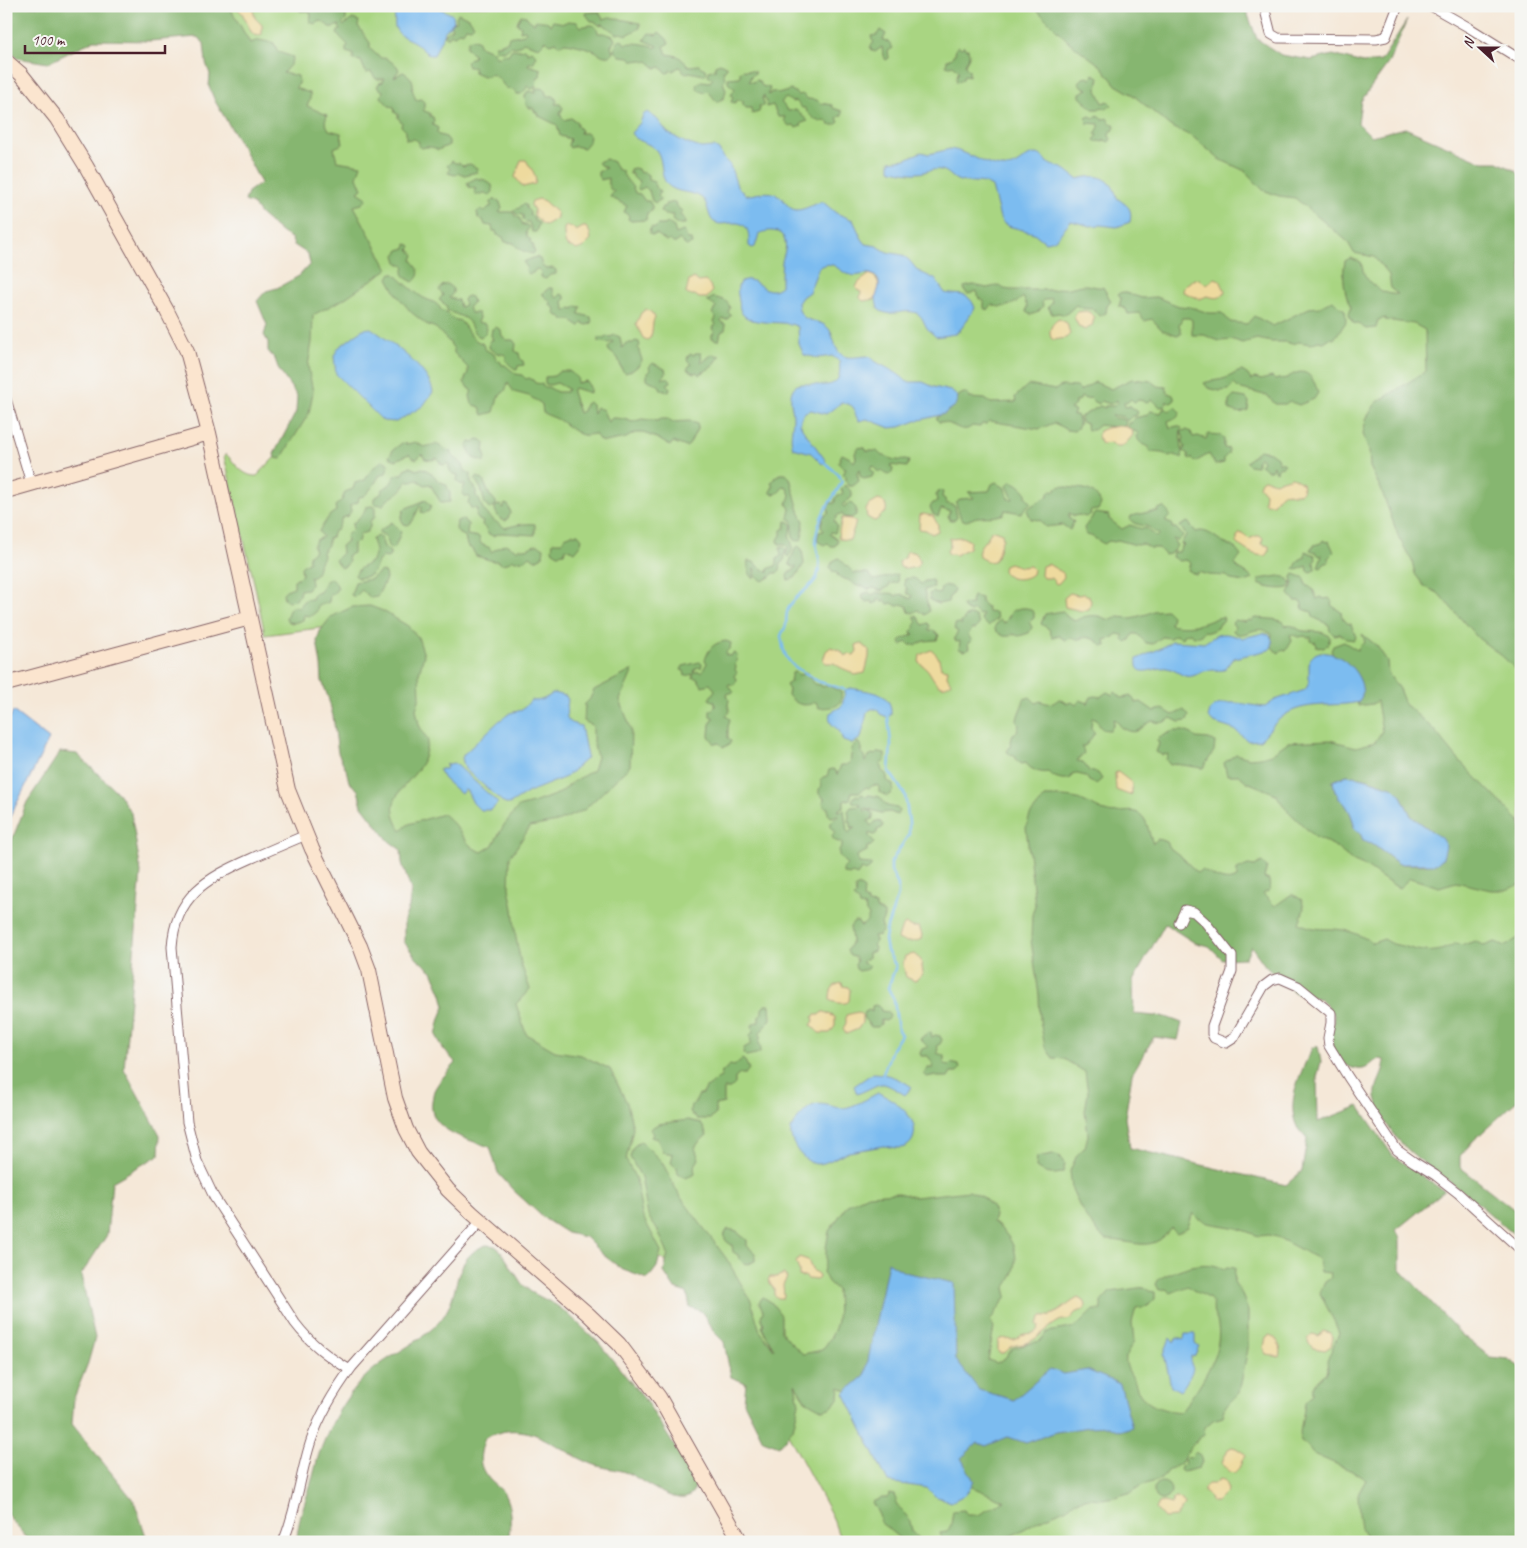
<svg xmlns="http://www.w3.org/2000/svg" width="1527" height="1548" viewBox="0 0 1527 1548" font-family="Caveat,sans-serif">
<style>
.green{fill:#a9d582;stroke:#7a7a56}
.forest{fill:#86b670;stroke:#686a4e;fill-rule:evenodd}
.sand{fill:#eeda9e;stroke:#9c7c64}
.water{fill:#7bbcf0;stroke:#626e8e}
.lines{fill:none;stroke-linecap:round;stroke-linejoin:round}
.stream{stroke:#7bbcf0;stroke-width:2.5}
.street-casing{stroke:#866568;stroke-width:11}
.secondary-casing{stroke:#866568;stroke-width:16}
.street{stroke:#fff;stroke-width:9}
.secondary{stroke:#fbe5cf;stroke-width:14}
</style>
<rect width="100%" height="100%" fill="#f6f6f2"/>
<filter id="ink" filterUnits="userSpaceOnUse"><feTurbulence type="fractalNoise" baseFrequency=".02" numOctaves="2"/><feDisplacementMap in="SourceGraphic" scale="10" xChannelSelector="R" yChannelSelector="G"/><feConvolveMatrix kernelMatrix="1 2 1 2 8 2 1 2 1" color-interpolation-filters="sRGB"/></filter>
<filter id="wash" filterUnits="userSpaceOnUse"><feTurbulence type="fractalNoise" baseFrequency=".0096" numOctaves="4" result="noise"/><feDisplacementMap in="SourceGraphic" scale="20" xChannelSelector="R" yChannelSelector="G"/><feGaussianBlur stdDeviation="1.12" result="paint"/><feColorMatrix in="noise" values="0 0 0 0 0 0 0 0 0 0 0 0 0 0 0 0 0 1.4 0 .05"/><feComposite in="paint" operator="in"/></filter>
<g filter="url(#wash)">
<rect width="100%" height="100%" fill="#f5e8d8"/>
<path class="green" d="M 24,6 L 1119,6 L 1435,239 L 1521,587 L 1521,1022 L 1165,892 L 1105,983 L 1109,1178 L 1345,1216 L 1449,1542 L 841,1542 L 832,1516 L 711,1291 L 564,1196 L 409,868 L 327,627 L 265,635 L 256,591 L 224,456 L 226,454 C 235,463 243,477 257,476 L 289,442 L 306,397 L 273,311 L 342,259 L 211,16 Z"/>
<path class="forest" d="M 6,6 L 229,6 L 250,43 L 259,40 L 274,43 L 278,52 L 293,57 L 290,65 L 283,73 L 298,76 L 299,84 L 295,88 L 310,93 L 310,100 L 307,106 L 327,115 L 325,122 L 329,130 L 341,133 L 343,144 L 334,148 L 337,161 L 361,165 L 357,177 L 362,189 L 358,192 L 367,198 L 362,204 L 354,206 L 388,269 L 342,300 L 313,315 L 312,342 L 308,366 L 313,392 L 309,413 L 281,459 L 275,458 L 274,454 L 296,412 L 297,396 L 279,370 L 275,359 L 268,351 L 268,342 L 264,335 L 267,325 L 257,301 L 266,291 L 277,288 L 299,276 L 310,264 L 308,254 L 294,245 L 291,238 L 282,233 L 260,214 L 253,204 L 245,201 L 248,192 L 261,183 L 241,145 L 215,101 L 209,87 L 210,74 L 206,63 L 204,43 L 197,37 L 150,41 L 94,40 L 48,63 L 17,58 L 6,45 Z
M 300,6 L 339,6 L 346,15 L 346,20 L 342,24 L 344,26 L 346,23 L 348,23 L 349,21 L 351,21 L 352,19 L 359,21 L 358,26 L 370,43 L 370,49 C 376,53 379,60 386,58 L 397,66 L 399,70 L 394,77 L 403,72 C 409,75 416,81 412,89 L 416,100 L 421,99 L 424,102 L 424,111 L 430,113 L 430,116 L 433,117 L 434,121 L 432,124 L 438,128 L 437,132 L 439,135 L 446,137 L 449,141 L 449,145 L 438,150 C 434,147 427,146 422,148 L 418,146 L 419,142 C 414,138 412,139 406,140 L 406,131 L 401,126 L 402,123 L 398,118 L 398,114 L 395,113 L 394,107 L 389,106 L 381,97 L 383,91 L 377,87 L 379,83 L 383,82 L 384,79 L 376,79 L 371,72 L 366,73 L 361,61 L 353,60 L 353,54 L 346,52 L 346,48 L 348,45 L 337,34 L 338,31 L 341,30 L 339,27 L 340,25 C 326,30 331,26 321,21 L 315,24 L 310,22 L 311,14 L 309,11 L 300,11 Z
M 1033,6 L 1248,6 L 1248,15 L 1257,39 L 1281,55 L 1311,60 L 1333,55 L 1363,63 L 1381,61 L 1407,20 L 1389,62 L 1361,101 L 1358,123 L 1371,136 L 1405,128 L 1483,162 L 1498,162 L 1516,171 L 1521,176 L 1521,674 L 1502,656 L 1478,638 L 1438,593 L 1424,586 L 1415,574 L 1412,561 L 1399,538 L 1381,489 L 1370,467 L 1369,451 L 1363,434 L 1366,419 L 1376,403 L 1426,371 L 1425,330 L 1414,324 L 1385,320 L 1386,318 L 1378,320 L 1376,328 L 1366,329 L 1360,325 L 1353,323 L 1349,315 L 1351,307 C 1344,294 1342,275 1345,261 L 1350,258 L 1361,262 C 1362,266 1363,273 1366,277 C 1372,287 1387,296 1398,294 L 1391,289 L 1389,275 L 1374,257 L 1354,253 L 1347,241 L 1295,198 L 1279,196 L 1263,190 L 1245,171 L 1219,159 L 1193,137 L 1170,126 L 1133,95 L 1116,85 L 1101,66 L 1069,42 Z
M 594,12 L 599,12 L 603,19 L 610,17 L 640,23 L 640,28 L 627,35 L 621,33 L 617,34 L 603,24 L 599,25 L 594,21 L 591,21 L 585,13 Z
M 458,13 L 469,18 L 474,25 L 471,28 L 466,27 L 463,32 L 459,31 L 455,35 L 451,34 L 449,37 L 447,37 L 444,35 L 452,28 L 450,24 L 452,22 L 457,21 L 456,18 Z
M 521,15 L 526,16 L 529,20 L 534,23 L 536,20 C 539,21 546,21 548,22 L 550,25 L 553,21 L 564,23 L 568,21 L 577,22 L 581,27 C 589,25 597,22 598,33 L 604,33 L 613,36 L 615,40 L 611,46 L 613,52 L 610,56 C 602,57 601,54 595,51 C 589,48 571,43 564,43 L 561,45 L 558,45 L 556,42 L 550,44 L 546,40 L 539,47 L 523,42 C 519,47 517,48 511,46 L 504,51 L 495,50 L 495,45 L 501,45 L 501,43 L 507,42 L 509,37 L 524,34 L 526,32 L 525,30 L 520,31 L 521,26 L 517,24 L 518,20 Z
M 880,30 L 886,34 L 883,40 L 889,42 L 893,48 L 888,51 L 889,58 L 886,60 L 883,56 L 882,47 L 875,52 L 871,50 L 870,47 L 874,42 L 872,40 L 871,36 L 877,35 Z
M 659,32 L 667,39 L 669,43 L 664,46 L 667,54 L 678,56 L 689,66 L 699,65 L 701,67 L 705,69 L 707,72 L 704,75 L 689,72 L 687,73 L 683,72 L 682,68 L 679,67 L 673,71 L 671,69 L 670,72 L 666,73 L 661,67 L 656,68 L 648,61 L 645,62 L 641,60 L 634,61 L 629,57 L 620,56 L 614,50 L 618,41 L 622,40 L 625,44 C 634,42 644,44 653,46 L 655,48 L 658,46 L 644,40 L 649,33 L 657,35 Z
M 473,39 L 477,40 L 480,46 L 494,52 L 494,55 L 500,57 L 503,53 L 508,55 L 512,49 L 520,50 L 523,49 L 527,50 L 527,53 L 532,51 L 537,56 L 533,63 L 529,63 L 528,65 L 541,69 L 540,76 L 537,78 L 536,87 L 531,89 L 527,85 L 527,88 L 521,94 L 517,94 L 514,90 C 500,90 503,75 489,74 L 488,76 L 483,76 L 474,72 L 473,67 L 468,67 L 466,62 L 470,58 L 473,58 L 474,55 L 470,52 L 466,47 L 468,40 Z
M 958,46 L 961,48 L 964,46 L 965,49 L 968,49 C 970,57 969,57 965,64 L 966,67 L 969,70 L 969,76 L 964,75 L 963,79 L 957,82 L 956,78 L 959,71 L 953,65 L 950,66 L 946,65 L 947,60 L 952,58 L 953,55 L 955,54 L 956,48 Z
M 720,63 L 727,67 L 725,70 L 723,71 L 725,79 L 723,82 L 726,90 L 724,98 L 717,102 L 708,91 L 705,92 L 698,90 L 696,85 L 701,81 L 710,82 L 713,78 L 709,77 L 708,74 L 710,70 L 715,70 L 715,65 Z
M 743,70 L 753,71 L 756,73 L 751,76 L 749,81 L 753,82 L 756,80 L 759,81 L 762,86 L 770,88 L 768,94 L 769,95 L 771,92 L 776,92 L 778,94 L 791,90 L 795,92 L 797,95 L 802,94 L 808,99 L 817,100 L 820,103 L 832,105 L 833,108 L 842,111 L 842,115 L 837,118 L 839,122 L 835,125 L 829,125 L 827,121 L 824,120 L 819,122 L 818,119 L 815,120 L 807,112 L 805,108 L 802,108 L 796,101 L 792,102 L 786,98 L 781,102 L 788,111 L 796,110 L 808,121 L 802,123 L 801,126 L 796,128 L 794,125 L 789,126 L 784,120 L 785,117 L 778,117 L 773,105 L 766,107 L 767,101 L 764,99 L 764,95 L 762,98 L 764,103 L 763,106 L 759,106 L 760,109 L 759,112 L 752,114 L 751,108 L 746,108 L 743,105 L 743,101 L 737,100 L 735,103 L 731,102 L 733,97 L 731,95 L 735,89 L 728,83 L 728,78 L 740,77 L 740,72 Z
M 1093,74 L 1099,77 L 1097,90 L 1103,103 L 1108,101 L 1112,105 L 1106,109 L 1102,107 L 1098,109 L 1093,109 L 1080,97 L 1080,93 L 1088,89 L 1081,86 L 1079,82 L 1083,78 L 1087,77 L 1091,79 Z
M 539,88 L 544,89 L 547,96 L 554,96 L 557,101 L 555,104 L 560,104 L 563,108 L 560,114 L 564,120 L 571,118 L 577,122 L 577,126 L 581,130 L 580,133 L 587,133 L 590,136 L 589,142 L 584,148 L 574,146 L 570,148 L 568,145 L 570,139 L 560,136 L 557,125 L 539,116 L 538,113 L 535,112 L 533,108 L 530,108 L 526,105 L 525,96 L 527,92 L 530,91 L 536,93 L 535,89 Z
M 1098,115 L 1102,120 L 1107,118 L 1110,123 L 1114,124 L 1115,127 L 1113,131 L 1110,131 L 1109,136 L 1111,139 L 1109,142 L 1104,140 L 1103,142 L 1098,141 L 1096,143 L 1094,140 L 1098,135 L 1095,134 L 1099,127 L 1099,124 L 1087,123 L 1086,118 L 1090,116 L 1094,118 Z
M 606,159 L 613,162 L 617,169 L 622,171 C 625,181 633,184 635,193 L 640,194 L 645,201 L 649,201 L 652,206 L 652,211 L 647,213 L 646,220 L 631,221 L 628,219 L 629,216 L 624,212 L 627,206 L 610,197 L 614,191 L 611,190 L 608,184 L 608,178 L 601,180 L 598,176 L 598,172 L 606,168 L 600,165 L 598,162 Z
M 452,161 L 455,163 L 460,163 L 463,166 L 470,164 L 477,168 L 477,172 L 465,175 L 459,173 L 455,175 L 448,173 L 450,169 L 447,166 Z
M 634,168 L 638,169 L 640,173 L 644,172 L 648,175 L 648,180 L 654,182 L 655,187 L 660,191 L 658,196 L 661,199 L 656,203 L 652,201 L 649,191 L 645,187 L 639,190 L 637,187 L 640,181 L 636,180 L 633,177 L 633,174 L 630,174 L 630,169 Z
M 476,178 L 485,180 L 492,185 L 493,192 L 490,195 L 483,194 L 477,195 L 474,192 L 477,186 L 475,189 L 469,187 L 467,183 Z
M 495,199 L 500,202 L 502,209 L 499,212 L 513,212 L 515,216 L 519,217 L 523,225 L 527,225 L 529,228 L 526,232 L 527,237 L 531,240 L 530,242 L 534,246 L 533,248 L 535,252 L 533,254 C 526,252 517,250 514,243 L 505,242 L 503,237 L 497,235 L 496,231 L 493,231 L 492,226 L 485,225 L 483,220 L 478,218 L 477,212 L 481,210 L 485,211 L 489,207 L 491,207 L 491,202 Z
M 675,202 L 676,206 L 682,211 L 680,215 L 685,219 L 685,224 L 677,224 L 672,220 L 673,215 L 665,215 L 660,211 L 662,207 L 666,206 L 665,204 Z
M 523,204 L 526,205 L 526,208 L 530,212 L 530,215 L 534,217 L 534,221 L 539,223 L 536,232 L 532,232 L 529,222 L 526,222 L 523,220 L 523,215 L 516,214 L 513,210 L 519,208 Z
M 668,223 L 674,227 L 676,234 L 683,231 L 685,232 L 687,238 L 691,240 L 692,244 L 686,246 L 679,239 L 676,243 L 673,243 L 670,240 L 667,242 L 657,234 L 651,235 L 649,232 L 651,227 L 655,228 L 658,225 L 664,225 Z
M 406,244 L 410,245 L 411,247 L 409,249 L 414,255 L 412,260 C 418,268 423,274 413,282 L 406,278 L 403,273 L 405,267 L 397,262 L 395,255 L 399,250 L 406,248 Z
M 536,257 L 540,259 L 542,266 L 546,269 L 553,268 L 556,270 L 556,274 L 550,275 L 546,279 L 540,277 L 541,272 L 536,269 L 533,273 L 529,274 L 526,271 L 527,267 L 523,262 Z
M 391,273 L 395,274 C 403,282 411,289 419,295 C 428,302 437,300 441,310 C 448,312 450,317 455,320 C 460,322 458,318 462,323 C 468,330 472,341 482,343 L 486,350 L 494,354 L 497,360 L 500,361 L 502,365 L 505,365 L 516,374 L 522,375 L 526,379 L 529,378 L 533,380 L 535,383 L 542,384 L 543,387 L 548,387 L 557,392 L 566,392 L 568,389 L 557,383 L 550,385 L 545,384 L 545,377 L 554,376 L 560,371 L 569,371 L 578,378 L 577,383 L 586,381 L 590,387 L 590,393 L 574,388 L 572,392 L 579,413 L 583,411 L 585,404 L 589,402 L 592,405 L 593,414 L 596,407 L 603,410 L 608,422 L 612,418 C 618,418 627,419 632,422 L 642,419 L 658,421 L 660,419 L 668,419 L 671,422 L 690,421 L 697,424 L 698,427 L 689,445 L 686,447 L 673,442 L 670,446 L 657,438 L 643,433 L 635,433 L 626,438 L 605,442 L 600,441 L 595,434 C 591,434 586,436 583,435 C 577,434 566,425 562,422 C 557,418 549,416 543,413 L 542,404 L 529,396 L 514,392 L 508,383 L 505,391 L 498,397 L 494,412 L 483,415 L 480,407 L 472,404 L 470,396 L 472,390 L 467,387 L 464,382 L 468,372 L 468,368 L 454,353 L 454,349 L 449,342 L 436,328 L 426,324 L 411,312 L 397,295 L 388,278 Z
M 447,284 L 453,289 L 453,293 L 449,298 L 458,300 L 460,307 L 465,305 L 463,300 L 465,297 L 468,296 L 471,297 L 473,302 L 468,308 L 471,313 L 478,313 L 479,318 L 477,322 L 485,324 L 487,329 L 485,334 L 481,337 C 471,334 473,325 466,319 C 460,315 453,314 447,310 L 446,305 L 439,300 L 443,295 L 439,290 L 443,285 Z
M 973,285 L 987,288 L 1000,285 L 1004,289 L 1011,290 L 1054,290 L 1060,288 C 1067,290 1077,285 1085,285 C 1091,285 1097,288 1103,287 L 1111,301 L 1107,306 L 1106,313 L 1099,316 L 1093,309 L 1081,308 L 1076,305 L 1065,315 L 1059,313 L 1052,314 L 1048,307 L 1052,303 L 1051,298 L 1042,301 L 1043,306 L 1038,312 L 1031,315 L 1026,312 L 1027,306 L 1023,297 C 1016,304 1001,311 992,304 L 988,310 L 984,308 L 984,301 L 979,299 L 977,291 L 969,294 L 965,292 L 964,287 Z
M 549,288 L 552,288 L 554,295 L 557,298 L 561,294 L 565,296 L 565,299 L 563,302 L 565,307 L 564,310 L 566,311 L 571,308 L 574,309 L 576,306 L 581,307 L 579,314 L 591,317 L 592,323 L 587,325 L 582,323 L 580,326 L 576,325 L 572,320 L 564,320 L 560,316 L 557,316 L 555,313 L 556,309 L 550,305 L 551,302 L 543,295 L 543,293 Z
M 1122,292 L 1142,298 L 1156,297 L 1179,306 L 1190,307 L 1209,313 L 1222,313 L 1230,322 L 1247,324 L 1254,316 L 1273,326 L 1309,308 L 1320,307 L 1333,300 L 1340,307 L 1345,310 L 1346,322 L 1334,339 L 1330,338 L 1324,342 L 1318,341 L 1312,344 L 1298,342 L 1292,344 L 1286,342 L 1272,342 L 1257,339 L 1242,343 L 1234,340 L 1219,341 L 1204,335 L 1192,335 L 1192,320 L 1189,318 L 1182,318 L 1179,325 L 1182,333 L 1177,335 L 1162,330 L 1152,319 L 1144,321 L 1139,313 L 1128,314 L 1126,309 L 1119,306 L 1121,299 L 1118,294 Z
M 714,297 C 722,300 728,300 730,308 L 728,312 L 731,315 L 727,320 L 723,319 L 721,321 L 726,325 L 725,330 L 721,332 L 719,341 L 712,338 L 712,334 L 715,332 L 713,328 L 716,324 L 714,322 L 716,318 L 712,313 L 716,307 L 707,301 Z
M 496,327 L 501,330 L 502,336 L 507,340 L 513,340 L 516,344 L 515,351 L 519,353 L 520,358 L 523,361 L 524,365 L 518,366 L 517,370 C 511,366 505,363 506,355 L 497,353 L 489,348 L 490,340 L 493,340 L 491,335 L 492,329 Z
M 615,335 L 620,337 L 622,348 L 626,343 L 633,343 L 635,341 L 639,342 L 640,346 L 638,348 L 642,360 C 640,366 631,372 625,373 L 622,370 L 618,358 L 609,351 L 608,348 L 613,342 L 612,341 L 609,343 L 598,342 L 598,338 L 605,338 L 607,336 L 610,337 Z
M 695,353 L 701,353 L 702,363 L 712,354 L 720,356 L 713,366 L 699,375 L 697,372 L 694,373 L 687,369 L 691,364 L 687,360 L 688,356 L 691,354 L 694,355 Z
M 653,363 L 665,369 L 666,373 L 662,378 C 667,379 669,375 671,382 L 667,384 L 670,387 L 669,391 L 661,390 C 659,381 652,384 647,379 L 647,373 L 650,370 L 649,367 Z
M 1242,371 L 1248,375 L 1251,380 L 1255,378 L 1261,380 L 1272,377 L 1275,380 C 1279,378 1283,379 1287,378 C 1287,378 1293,374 1294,374 C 1308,367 1315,381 1318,393 L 1314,399 L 1299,405 L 1291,402 L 1285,404 L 1275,404 L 1268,396 L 1238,388 L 1234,384 L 1229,390 L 1220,391 L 1208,388 L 1204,383 C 1211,380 1219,381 1226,378 C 1232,376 1235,372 1242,371 Z
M 1132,379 L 1151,381 L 1157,386 L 1166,387 L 1168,393 L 1173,395 L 1175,400 L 1171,403 L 1167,401 L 1165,406 L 1160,407 L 1152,399 L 1148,402 L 1139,400 L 1134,402 L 1131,399 L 1129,401 L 1124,402 L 1125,407 L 1130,406 L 1138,412 L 1136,416 L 1132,416 L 1127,421 L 1124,417 L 1112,415 L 1114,418 L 1123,419 L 1126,422 L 1124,428 L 1099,425 L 1093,430 L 1087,430 L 1086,426 L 1087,424 L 1081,422 L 1080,417 L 1100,406 L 1105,408 L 1105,406 L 1114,406 L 1117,403 L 1117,400 L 1110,404 L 1101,401 L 1099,404 L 1094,402 L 1090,398 L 1086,399 L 1081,397 L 1080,400 L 1075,401 L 1075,405 L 1070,409 L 1075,411 L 1073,415 L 1077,415 C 1080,422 1081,426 1074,431 L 1067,430 L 1054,423 L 1039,429 L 989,421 L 986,424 L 982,424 L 980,427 L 972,426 C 962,436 951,420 939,422 L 936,419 L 954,399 L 963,393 L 968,394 L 969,398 L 985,399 L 991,403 L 1016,402 L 1015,397 L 1028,385 L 1055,390 L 1061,386 L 1076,387 L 1080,391 L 1095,382 L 1111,389 Z
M 1234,396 L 1246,398 L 1249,402 L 1248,410 C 1241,414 1236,413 1229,409 L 1229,401 Z
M 1175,407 L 1180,412 C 1178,420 1174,418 1168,421 L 1170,428 L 1177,426 L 1182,428 C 1178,437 1184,447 1182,458 L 1175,455 L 1169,457 L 1163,453 L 1150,452 L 1149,447 C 1143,444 1138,443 1137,436 L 1139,434 L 1135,431 L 1130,431 L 1128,428 L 1128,423 L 1131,423 L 1134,418 L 1148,415 L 1150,411 L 1161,413 L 1163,409 L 1167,409 L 1169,411 Z
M 1187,430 L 1191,432 L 1193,437 L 1198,436 L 1206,439 L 1208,434 L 1220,435 L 1224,438 L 1224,448 L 1229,449 L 1228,454 L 1224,458 L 1224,463 L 1215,465 L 1209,454 L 1195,462 L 1193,459 L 1188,458 L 1188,454 L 1183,451 L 1185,447 L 1182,440 L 1184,439 L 1181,431 Z
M 478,439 L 482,440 L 485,443 L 484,452 L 486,458 L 485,462 L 473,458 L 467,446 L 470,442 L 474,443 Z
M 415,442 L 424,447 L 436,444 L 451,452 L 452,456 C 458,460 464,463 465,471 L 471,474 L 471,483 L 476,489 L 476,496 C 480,500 480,502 482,507 C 486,515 497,523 505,528 C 515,525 525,523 535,524 L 535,535 L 501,533 L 493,536 L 487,533 L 486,529 L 482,525 L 483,522 L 479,520 L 476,516 L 477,509 L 471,508 L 468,503 L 470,497 L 465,496 L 462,492 L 465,485 L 460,484 L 457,481 L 458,475 L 453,474 L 450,471 L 448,463 L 444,465 L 441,464 L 437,458 L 432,460 L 425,459 L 422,454 L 417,459 L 413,458 L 409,454 L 396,460 L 389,457 L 393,450 L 402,443 L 408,444 Z
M 864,447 L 867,451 L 877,451 L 881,455 C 887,456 891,460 897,460 C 901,461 904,459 909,461 L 907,467 L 890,465 L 893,469 L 892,473 L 888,475 L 882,471 L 879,473 L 873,466 L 870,469 L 874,472 L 872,477 L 864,479 L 860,476 L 859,469 L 857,474 L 859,481 L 853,486 L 848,486 L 846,481 L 846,476 L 843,475 L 846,468 L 842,467 L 838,463 L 842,454 L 850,458 L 854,462 L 856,458 L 855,453 L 858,448 Z
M 1259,450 L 1270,452 L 1277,457 L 1279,463 L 1281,462 L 1285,464 L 1283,466 L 1278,467 L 1277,472 L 1274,470 L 1273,465 L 1271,470 L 1267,470 L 1260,465 L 1263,461 L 1260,456 L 1256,462 L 1258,463 L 1257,466 L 1249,465 L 1246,462 Z
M 383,460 L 389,464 L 386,473 L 379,476 C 377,481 369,492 364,496 L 359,497 L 358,502 L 350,505 L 351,511 L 348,516 L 342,518 L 337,530 L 334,531 L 332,537 L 328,539 L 328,545 L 322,552 L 323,556 C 322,559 319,563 318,566 C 317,572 317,575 310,577 L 311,585 L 307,589 L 300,590 L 299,595 L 296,600 L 288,601 L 284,599 L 283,593 L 286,590 L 294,587 L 294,580 L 302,575 L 301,567 L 306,563 L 309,562 C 308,556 309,554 315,551 L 313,546 L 316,540 L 323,537 L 319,531 L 330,515 L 336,511 L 335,506 L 342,500 L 345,492 L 353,489 L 355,483 L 365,480 L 372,469 Z
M 410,467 L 417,470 L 422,468 C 429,471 434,474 438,481 L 446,484 L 450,493 L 450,502 L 441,503 L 430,484 L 425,485 L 416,479 L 413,481 L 407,481 C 404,493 389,496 383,505 L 374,504 L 374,498 L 381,494 L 382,490 C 384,488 387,487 389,485 C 394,481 393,473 403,474 L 406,468 Z
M 781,474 L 786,474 L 790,478 L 800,514 L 804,521 L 802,539 L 797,541 L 794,539 C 791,532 794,527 792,520 L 788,518 L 790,509 L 787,504 L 790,495 L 787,487 L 783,486 C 780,492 778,494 772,494 L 770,492 L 773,486 L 771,482 L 774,480 L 774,477 Z
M 478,477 L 483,480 L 490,496 L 492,497 L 496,502 L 496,506 L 500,505 L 503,508 L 505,504 L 508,505 L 511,513 L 506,521 C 500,521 494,512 495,506 L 489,509 L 485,504 L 481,489 L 475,479 Z
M 1011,481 C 1017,483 1022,487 1026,492 L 1026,497 L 1031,502 L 1021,513 L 1005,510 L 1004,514 C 993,518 989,516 978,517 C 975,517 970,520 966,521 L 961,519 L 956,503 L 960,499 L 974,498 L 968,492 L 989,491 L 992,484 L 996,482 L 1005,488 L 1008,499 L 1013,499 L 1007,485 Z
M 845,485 L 852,492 L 852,497 L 842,505 L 844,507 L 850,502 L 856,508 L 856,515 L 851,518 L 844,517 L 842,513 L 837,516 L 834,521 L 837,526 L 835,533 L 831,532 L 830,535 L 835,537 L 838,541 L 835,546 L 831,546 L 828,543 L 824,545 L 817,541 L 819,532 L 824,531 L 821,526 L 823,517 L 829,512 L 828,507 L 831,503 L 835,503 L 835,499 L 838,495 L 842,494 L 843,492 L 841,490 Z
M 1062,486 C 1079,491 1092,483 1101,504 L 1098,510 L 1090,511 L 1091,514 L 1086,517 L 1079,515 L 1074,516 L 1069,513 L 1069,519 L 1074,521 L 1070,530 L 1063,525 L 1045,527 L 1040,520 L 1031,519 L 1027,510 C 1032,504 1041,501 1048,496 L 1048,493 L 1052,490 L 1056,491 L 1056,488 Z
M 940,490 L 943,492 L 942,497 L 945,499 L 946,503 L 955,506 L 957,517 L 955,520 L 950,520 L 948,516 L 950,511 L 941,509 L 938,517 L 933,514 L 930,507 L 933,503 L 937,502 L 936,495 Z
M 426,500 L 431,506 L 429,511 L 425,513 L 421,512 L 422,507 L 420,506 L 412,522 L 408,525 L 404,524 L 401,519 L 404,509 Z
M 371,506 L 375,507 L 375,517 L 370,521 L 370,527 L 367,532 L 360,534 L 358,542 L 353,544 L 353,553 L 347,556 L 349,561 L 346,566 L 341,568 L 335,560 L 342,553 L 341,546 L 347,541 L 346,536 L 353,529 L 352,524 L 363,514 L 366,507 Z
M 1163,507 L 1169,513 L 1170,516 L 1166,520 L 1166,522 L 1172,524 L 1172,528 L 1176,528 L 1183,536 L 1178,541 L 1173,539 L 1177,546 L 1170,554 L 1165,555 L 1159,548 L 1150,548 L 1143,544 L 1136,545 L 1118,540 L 1115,542 L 1109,541 L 1104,544 L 1091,536 L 1086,535 L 1084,528 L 1095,513 L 1109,515 L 1109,519 L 1122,529 L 1130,525 L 1142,529 L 1146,528 L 1157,537 L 1159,535 L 1159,533 C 1153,532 1153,530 1148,527 C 1142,524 1134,526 1130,519 L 1131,516 L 1149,512 L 1158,512 L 1157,510 Z
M 462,519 L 468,524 L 467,535 L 479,537 L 481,544 L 490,548 L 491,552 L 505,544 L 517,550 L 519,548 L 527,549 C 534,545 537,543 544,548 L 543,556 L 535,560 L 530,556 L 526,560 L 515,561 L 512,559 L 508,563 L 501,564 L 498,561 L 493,561 L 476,556 L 472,549 L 467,546 L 465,536 L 459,534 L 456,529 L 457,521 Z
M 786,521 L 790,522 L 792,526 L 789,536 C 793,544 794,550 788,557 L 786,555 L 788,547 L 785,544 L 779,544 L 778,540 L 781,535 L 781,530 L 785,528 Z
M 392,522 L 401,532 L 395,547 L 393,549 L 389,547 C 386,536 388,537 378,532 Z
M 1188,522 L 1196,532 C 1210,527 1220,545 1233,546 L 1241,556 L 1234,564 C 1239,571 1247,572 1253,579 L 1245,582 L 1231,580 L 1227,576 L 1208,575 L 1198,572 L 1196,575 L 1188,570 L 1190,563 L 1186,560 L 1179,561 L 1172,557 L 1173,552 L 1179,552 L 1181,547 L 1184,545 L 1181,544 L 1186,535 L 1180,526 Z
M 572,534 L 578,534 L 582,539 L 580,546 L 575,552 L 566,548 L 564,553 L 558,554 L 552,550 L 553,542 L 562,542 L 565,537 Z
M 378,536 L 381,538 L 384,547 L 390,552 L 390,556 L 387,558 L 383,557 C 370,566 381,576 357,578 L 355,575 L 359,569 L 372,561 L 375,551 L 372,539 Z
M 1323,540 L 1327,542 L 1329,541 L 1334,552 L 1328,558 L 1329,562 L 1324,564 L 1321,568 L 1318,567 L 1322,555 L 1319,556 L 1316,552 L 1310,550 L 1311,548 L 1314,547 L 1314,545 L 1321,543 Z
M 798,546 L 802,549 L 804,564 L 795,578 L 788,580 L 787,576 L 789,572 L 795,569 L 796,566 L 793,567 L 789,564 L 795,549 Z
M 784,547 L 786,549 L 784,556 L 785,558 L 781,564 L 780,570 L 777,573 L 774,573 L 771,576 L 763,581 L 755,576 L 756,571 L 754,568 L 754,579 C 749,575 747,567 748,561 L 754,562 C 757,567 765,569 769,573 L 768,569 L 777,565 L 777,559 L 781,556 L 780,548 Z
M 1305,551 L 1315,555 L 1316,559 L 1314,562 L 1315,569 L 1311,572 L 1308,571 L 1307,566 L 1297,570 L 1294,569 L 1299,560 L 1305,557 Z
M 839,558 L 854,573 L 868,573 L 874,580 C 882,579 889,576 897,574 L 898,582 L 890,584 L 888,587 L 881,591 L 874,588 L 868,589 L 863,586 L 857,586 L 848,580 L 838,577 L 837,573 L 833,572 L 830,567 L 833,561 Z
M 381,571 L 385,573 L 386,579 L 377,597 L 370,598 L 362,590 L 355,597 L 351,595 L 355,582 L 371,579 Z
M 1294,574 L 1305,578 L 1306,585 L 1313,589 L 1317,599 L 1320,597 L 1325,599 L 1329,598 L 1332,602 L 1331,605 L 1341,612 L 1342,617 L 1347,623 L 1351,624 L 1356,637 L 1354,640 L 1348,639 L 1340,634 L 1334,635 L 1330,631 L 1329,625 L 1313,617 L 1312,612 L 1303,609 L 1301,601 L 1295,601 L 1289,594 L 1293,583 L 1292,577 Z
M 1279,576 C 1285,577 1288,578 1292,583 L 1289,588 C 1280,590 1266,588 1259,584 L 1259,579 Z
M 330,578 L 335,581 L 338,588 L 333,594 L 330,595 L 329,602 L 321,605 L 318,605 L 317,611 L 311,616 L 304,615 L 303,620 L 294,623 L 288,622 L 286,618 L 290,608 L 295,606 L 299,608 C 302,601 304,599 312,599 L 314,594 L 320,592 L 324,583 Z
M 911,578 L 916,579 L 921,584 L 925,581 L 932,580 L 934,587 L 924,590 L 929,611 L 925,615 L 918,610 L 913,613 L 909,612 L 907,606 L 901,604 L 897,606 L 892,603 L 888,604 L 885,600 L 882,602 L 879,598 L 878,602 L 873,604 L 871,601 L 867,602 L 863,599 L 862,594 L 869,592 L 872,595 L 877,592 C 882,595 889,592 894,594 L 895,596 L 901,594 L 911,599 L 912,596 L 907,593 L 907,588 L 904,585 L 905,579 Z
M 945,586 L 949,586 L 954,589 L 952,595 L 949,597 L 948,602 L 938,604 L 930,600 L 929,594 L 933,592 L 937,594 L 940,593 L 941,588 Z
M 973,596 L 981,598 L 981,602 L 987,607 L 988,612 L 996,613 L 997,619 L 988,626 L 981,619 L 983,614 L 979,615 L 974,610 L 970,612 L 963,608 L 962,605 L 972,604 L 971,601 Z
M 370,606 L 383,611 L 408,626 L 418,637 L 424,655 L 419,673 L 420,697 L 416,709 L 419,725 L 428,741 C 426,748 425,757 422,763 C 408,788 380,797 401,830 L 409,824 L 443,814 C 448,818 453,823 457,828 C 465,839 469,848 482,852 L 492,846 L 504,825 L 518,807 L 536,802 L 560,793 L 573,782 L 593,770 L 597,757 L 593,742 L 593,726 L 584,721 L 585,704 L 590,699 L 594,690 L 633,670 L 620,700 L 631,729 L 630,766 L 584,810 L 557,822 L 530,827 L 510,857 L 509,888 L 513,909 L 516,938 L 521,964 L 530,989 L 516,1004 L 526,1034 L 555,1051 L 581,1055 L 610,1069 L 627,1103 L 633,1128 L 626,1160 L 636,1179 L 642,1215 L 661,1251 L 657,1267 L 648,1279 L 623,1270 L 602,1254 L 585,1237 L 567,1233 L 545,1219 L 513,1190 L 498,1173 L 490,1147 C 470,1140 427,1131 432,1101 C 433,1096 433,1091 436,1087 C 441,1078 449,1071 456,1063 L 444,1050 L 436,1035 L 440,1018 L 445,1006 L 442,994 L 432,971 L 417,959 L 404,942 L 404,920 L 409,907 L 411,890 L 402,863 L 401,850 L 389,841 L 362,806 L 358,790 L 349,782 L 346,769 L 338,753 L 333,716 L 328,697 L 322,681 L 321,665 L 317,641 L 320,631 L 331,617 L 352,607 Z
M 1020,608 L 1027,608 L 1034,612 L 1034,618 L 1029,622 L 1032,627 L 1029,633 L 1019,636 L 1013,634 C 1004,639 1002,635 995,630 L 995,626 L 999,620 L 1005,623 L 1012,611 Z
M 1166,610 L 1172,616 L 1170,624 C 1182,627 1195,626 1207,622 C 1213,620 1217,617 1223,617 L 1224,620 L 1218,625 L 1217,628 L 1209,632 L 1204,631 L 1200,636 L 1194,636 L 1190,633 L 1184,634 L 1182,638 L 1175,635 L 1170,638 L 1162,637 L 1153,644 L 1146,643 L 1137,634 L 1133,634 L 1130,640 L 1126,642 L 1123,640 L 1123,635 L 1117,634 L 1112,638 L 1105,640 L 1106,646 L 1102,646 C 1096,638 1085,635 1077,640 L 1071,638 L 1065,640 L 1059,636 L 1052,637 L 1049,629 L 1041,624 L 1045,614 L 1063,611 L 1067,617 L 1075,621 C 1084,615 1099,613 1107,620 L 1116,617 L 1131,618 L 1147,614 L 1153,611 Z
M 969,615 L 975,616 L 979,624 L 976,629 L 972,629 L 968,635 L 972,641 L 968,643 L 969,648 L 965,651 L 959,649 L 960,641 L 956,642 L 954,638 L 958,632 L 954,629 L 956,623 L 962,625 L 961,622 L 964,620 L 965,616 L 967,617 Z
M 914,616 L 917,616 L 923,625 L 928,623 L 930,626 L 928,630 L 933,630 L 939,635 L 937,640 L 924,641 L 917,645 L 910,645 L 907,642 L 901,645 L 900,640 L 914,634 L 910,632 L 915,628 L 914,625 L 917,622 Z
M 1255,618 C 1265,619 1274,618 1284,622 L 1285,625 C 1287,626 1290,625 1293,626 C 1297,627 1299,631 1304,631 C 1313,632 1323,630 1330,637 L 1328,644 L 1324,648 L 1317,647 L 1316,643 L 1311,641 L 1311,637 L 1308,638 L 1305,636 L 1298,637 L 1291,634 L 1290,635 L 1292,641 L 1286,651 L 1281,650 L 1279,653 C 1270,648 1270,644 1272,634 C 1269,633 1267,631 1264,630 C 1252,627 1241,640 1233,631 L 1235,627 L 1232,623 L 1235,620 L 1245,622 L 1249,620 L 1251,621 Z
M 1362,634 L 1377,646 L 1387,661 L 1388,673 L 1399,689 L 1405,704 L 1434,730 L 1457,758 L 1521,823 L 1521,884 L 1506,890 L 1491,890 L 1456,882 L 1439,887 L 1410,878 L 1399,888 L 1388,882 L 1368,868 L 1354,862 L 1333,845 L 1315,837 L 1285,808 L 1276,794 L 1247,782 L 1239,775 L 1227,775 L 1224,763 L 1236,754 L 1249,758 L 1261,757 L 1271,754 L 1288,742 L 1330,740 L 1356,747 L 1375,742 L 1382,731 L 1377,701 L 1372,704 L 1358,706 L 1357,699 L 1339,662 L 1331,651 L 1333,646 L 1344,642 L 1357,650 L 1362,643 L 1365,642 ZM 1347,775 L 1365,778 L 1394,788 L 1400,794 L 1411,816 L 1441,838 L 1427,865 L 1399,864 L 1371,843 L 1363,840 L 1360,833 L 1354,828 C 1355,821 1346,801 1339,798 L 1338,794 L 1335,792 L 1333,781 Z
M 726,641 L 731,643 L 730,648 L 726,652 L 726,655 L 730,656 L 734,653 L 737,655 L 736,663 L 735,664 L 736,667 L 735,670 L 737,672 L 734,676 L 737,680 L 734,685 L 729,684 L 728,686 L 734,692 L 727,694 L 729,700 L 728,705 L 730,711 L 726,716 L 730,719 L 728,727 L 728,739 L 731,741 L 729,745 L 723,747 L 719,743 L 715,744 L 709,736 L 710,724 L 714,718 L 710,716 L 710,711 L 715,707 L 715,702 L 709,699 L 715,690 L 710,684 L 702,686 L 698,679 L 692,677 L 694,674 L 685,676 L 684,671 L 681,670 L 683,666 L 700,662 L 702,664 L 701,668 L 698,667 L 694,670 L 695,673 L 697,671 L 702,672 L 707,663 L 705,660 C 709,648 713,643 726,641 Z
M 794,672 L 800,675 L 805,672 L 808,673 L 808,677 L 812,679 L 814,684 L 821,685 L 822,687 C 830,684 834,689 841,692 C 844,709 830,707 819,708 L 816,702 C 804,708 795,704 788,695 L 789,690 L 786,685 L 792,681 L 790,680 L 792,673 Z
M 1107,692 L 1113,695 L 1115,692 L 1122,698 L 1131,696 L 1136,703 L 1141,702 L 1154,711 L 1163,709 L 1173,715 L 1184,710 L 1189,716 L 1187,721 L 1179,722 L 1171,718 C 1165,723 1160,724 1153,721 C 1140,725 1140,738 1123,728 C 1119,726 1119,722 1114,719 L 1113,726 L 1110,730 C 1099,730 1100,726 1096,718 L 1092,718 L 1091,728 L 1095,733 L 1086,745 L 1082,747 L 1084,753 L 1077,761 L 1083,762 L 1089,771 L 1098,773 L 1102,779 L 1096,784 L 1089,781 L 1086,776 L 1073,773 L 1071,778 C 1063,781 1054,778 1048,772 C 1041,774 1029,769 1026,763 L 1022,764 L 1017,761 L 1015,756 L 1010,755 L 1007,751 L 1012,745 L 1011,742 L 1013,734 L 1017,732 L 1019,725 L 1017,722 C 1017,714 1022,708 1024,699 L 1030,697 L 1036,703 L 1040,701 C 1048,704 1052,705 1059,699 L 1067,703 L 1072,702 L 1076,705 L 1080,700 L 1088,703 L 1091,697 L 1096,696 L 1100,697 Z
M 1173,731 L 1184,731 L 1192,734 L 1196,738 L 1209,739 L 1215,742 L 1214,751 L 1203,768 L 1175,764 L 1170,765 L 1166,760 L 1168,754 L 1162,755 L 1156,752 L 1159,744 L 1157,740 L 1160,737 Z
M 858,742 L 862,748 L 862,754 L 864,755 L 865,762 L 870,755 L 873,754 L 875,755 L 878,752 L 885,753 L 885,761 L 880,764 L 882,771 L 887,775 L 887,780 L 893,785 C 894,791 892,793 887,796 L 879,792 L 879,786 L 874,785 L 869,788 L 866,787 L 860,792 L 852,792 L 850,799 L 844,801 L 844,807 L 840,808 L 838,811 L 844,810 L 847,831 L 849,833 L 852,829 L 855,827 L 851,827 L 851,822 L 848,821 L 849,816 L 848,811 L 851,807 L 861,806 L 860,804 L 853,802 L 852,800 L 856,795 L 859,796 L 863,794 L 866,797 L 869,795 L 880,797 L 887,806 L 897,808 L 899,811 L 897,815 L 890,812 L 881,813 L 866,808 L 864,809 L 865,811 L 870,810 L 873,814 L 873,819 L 868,821 L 871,826 L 875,822 L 879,820 L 883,825 L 882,828 L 877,830 L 877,833 L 874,835 L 869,833 L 869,836 L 872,839 L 874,843 L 871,846 L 867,847 L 867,851 L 856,856 L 859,863 L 871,864 L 871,867 L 866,871 L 861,869 L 857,875 L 852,873 L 849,875 L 843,873 L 843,869 L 847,865 L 839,855 L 839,851 L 842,846 L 842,843 C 837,841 834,842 832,836 L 835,831 L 832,829 C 829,823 832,819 838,817 L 838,814 L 836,816 L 831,817 L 828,814 L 828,808 L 825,807 L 823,803 L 824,798 L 819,794 L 819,789 L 822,786 L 820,780 L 823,777 L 827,776 L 829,770 L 833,769 L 836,771 L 837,775 L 841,765 L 846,765 L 850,763 L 852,748 Z
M 60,752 L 77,754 L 118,793 L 131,813 L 141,872 L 124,1069 L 160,1135 L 159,1155 L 112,1182 L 107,1235 L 81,1275 L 95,1338 L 88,1363 L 74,1398 L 72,1424 L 134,1501 L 148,1542 L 30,1542 L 6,1513 L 6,855 L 27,802 Z
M 1045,797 C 1057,797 1071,796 1083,801 C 1091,804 1099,810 1108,812 C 1118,815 1132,807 1141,815 C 1149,822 1148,834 1153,843 L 1158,839 L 1167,842 L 1170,848 L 1183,858 L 1197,873 L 1201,870 C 1214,875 1223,885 1237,878 L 1237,870 L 1248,865 L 1255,866 L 1262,862 L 1267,867 L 1264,878 L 1269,880 L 1270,890 L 1263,894 L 1275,906 L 1292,894 L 1302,900 L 1304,909 L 1299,923 C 1318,932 1325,927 1343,930 C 1354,932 1364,937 1373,943 L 1384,939 C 1395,946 1395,944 1406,947 C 1426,953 1438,954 1456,943 L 1463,945 L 1475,941 L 1484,946 L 1495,942 L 1506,946 L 1521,936 L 1521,1097 L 1474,1140 L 1460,1156 L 1460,1167 L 1521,1215 L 1521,1240 C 1502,1225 1484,1208 1465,1193 C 1431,1167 1385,1143 1376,1097 C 1374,1083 1386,1074 1384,1060 L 1379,1059 C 1373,1061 1369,1068 1363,1069 C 1349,1071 1332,1057 1332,1043 C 1331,1034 1333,1024 1334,1015 L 1321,999 L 1295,993 L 1266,967 L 1251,946 L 1246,958 L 1222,959 L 1209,946 L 1195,943 L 1165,924 L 1133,981 L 1134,1014 L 1166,1017 L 1182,1023 L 1178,1040 L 1154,1037 L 1132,1074 L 1125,1118 L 1130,1148 L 1286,1185 L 1302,1171 L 1307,1139 C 1304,1135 1299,1131 1297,1127 C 1285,1101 1302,1071 1312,1048 L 1318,1046 L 1321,1062 L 1317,1077 L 1318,1122 L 1359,1106 L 1393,1156 L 1444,1191 L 1396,1230 L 1400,1238 L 1400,1269 L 1461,1334 L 1490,1357 L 1508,1359 L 1521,1368 L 1521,1542 L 1369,1542 L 1361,1529 L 1359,1513 L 1358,1494 L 1366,1480 L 1352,1471 L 1313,1454 L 1307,1446 L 1301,1442 C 1298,1429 1304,1416 1305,1402 L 1313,1394 C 1311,1384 1318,1378 1327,1373 L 1328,1369 L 1327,1361 L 1339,1333 C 1334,1318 1326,1307 1320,1293 L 1325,1282 L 1331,1278 L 1330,1273 L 1320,1272 L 1318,1259 L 1277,1237 L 1268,1235 L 1259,1236 L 1237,1228 L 1208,1223 L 1197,1218 L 1193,1213 L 1188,1227 L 1177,1233 L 1171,1228 C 1152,1256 1132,1239 1105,1240 L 1087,1219 L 1079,1205 L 1072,1189 L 1070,1171 L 1077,1155 L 1085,1147 L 1088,1135 L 1085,1111 L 1088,1093 L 1085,1072 L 1064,1059 L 1053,1058 L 1045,1047 L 1040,1020 L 1039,995 L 1031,940 L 1032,915 L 1035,905 L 1026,827 L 1030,815 Z
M 860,886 L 864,889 L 863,899 L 867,901 L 868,904 L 876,905 L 876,909 L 884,913 L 884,918 L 881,924 L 883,930 L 879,935 L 873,936 L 876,942 L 873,945 L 875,948 L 874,951 L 868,953 L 868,958 L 863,961 L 863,963 L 870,966 L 868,969 L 859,971 L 856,969 L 855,965 L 857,961 L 855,957 L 850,956 L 847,951 L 852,941 L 850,927 L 854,922 L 858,922 L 860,926 C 866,924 867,921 869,916 L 866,912 L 865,907 L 859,906 L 858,902 L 853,898 L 856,895 L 855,888 Z
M 765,1005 L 770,1005 L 771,1019 L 760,1033 L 760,1039 L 759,1043 L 761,1047 L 760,1052 L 756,1054 L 746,1056 L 743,1053 L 744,1048 L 751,1044 L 750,1035 L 753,1032 L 752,1025 L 757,1022 L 759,1022 L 759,1016 L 762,1013 L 762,1009 Z
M 875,1005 L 880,1007 L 881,1011 L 888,1012 L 890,1017 L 886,1021 L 881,1020 L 881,1024 L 878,1027 L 871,1027 L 863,1017 L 865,1012 L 869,1010 L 872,1012 L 872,1006 Z
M 928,1032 L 931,1033 L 932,1037 L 935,1035 L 940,1036 L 942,1040 L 940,1044 L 936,1046 L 938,1048 L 937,1053 L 945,1056 L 945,1061 L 943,1063 L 948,1066 L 951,1063 L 959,1065 L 960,1069 L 957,1072 L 951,1072 L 948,1077 L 937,1077 L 936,1075 L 927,1077 L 924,1074 L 928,1068 L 933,1068 L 932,1062 L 928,1056 L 921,1056 L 920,1053 L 922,1049 L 928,1047 L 920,1039 Z
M 742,1059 L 745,1061 L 749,1069 L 745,1074 L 740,1074 L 735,1078 L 735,1084 L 730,1089 L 724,1089 L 724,1103 L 715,1105 L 716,1114 L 710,1119 L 697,1119 L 695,1116 L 692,1116 L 690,1111 L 691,1105 L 694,1104 L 699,1095 L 703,1094 L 706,1088 C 713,1085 715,1079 721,1077 L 722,1072 L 730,1065 L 734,1066 Z
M 688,1120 L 701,1123 L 707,1135 L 699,1142 L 695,1148 L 699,1159 L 694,1167 L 695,1174 L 686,1178 L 678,1174 L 677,1168 L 671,1163 L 673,1154 L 663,1152 L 657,1139 L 651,1137 L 653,1134 L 650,1129 L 658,1124 Z
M 641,1141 L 662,1162 L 679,1195 L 726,1258 L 751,1301 L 760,1331 L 774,1349 L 762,1327 L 764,1324 L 761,1317 L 763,1311 L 759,1302 L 763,1297 L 771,1302 L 781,1315 L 781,1331 L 790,1342 L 803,1354 L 822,1350 C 840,1327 838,1318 837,1290 L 828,1282 L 823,1272 L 826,1260 L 826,1248 L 829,1231 L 848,1204 L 868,1195 L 898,1193 L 915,1197 L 969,1191 L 983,1197 L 993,1208 L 995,1216 L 993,1222 C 998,1225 1001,1229 1005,1233 C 1020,1250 1019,1270 1005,1288 L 1007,1296 L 990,1321 L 994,1327 L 988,1360 L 997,1363 L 1006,1357 L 1013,1348 L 1040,1341 L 1047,1332 L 1076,1327 L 1093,1310 L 1101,1310 L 1101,1302 L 1110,1292 L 1145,1287 L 1149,1291 L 1155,1292 L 1155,1299 L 1148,1306 L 1136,1308 L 1132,1322 L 1134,1342 C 1122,1358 1124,1364 1134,1380 C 1136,1383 1136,1387 1138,1391 C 1146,1406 1165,1411 1181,1412 C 1197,1389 1226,1352 1217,1321 C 1217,1320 1214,1316 1214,1314 C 1212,1309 1215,1304 1211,1300 C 1206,1295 1195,1293 1188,1286 L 1171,1293 L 1166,1289 L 1159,1290 L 1156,1284 L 1159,1279 C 1178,1269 1204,1258 1224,1269 L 1227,1267 L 1235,1268 L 1234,1282 L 1242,1294 L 1248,1311 L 1248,1349 L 1239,1393 L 1225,1407 L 1223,1417 L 1213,1420 L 1205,1427 L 1204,1434 L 1191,1446 L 1181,1463 L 1167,1471 L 1161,1479 L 1140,1486 L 1132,1492 L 1115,1497 L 1102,1499 L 1089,1498 L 1073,1502 L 1067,1508 L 1038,1521 L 1001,1542 L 946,1542 L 942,1540 L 940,1533 L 947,1532 L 951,1525 L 953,1511 L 964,1510 L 967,1515 L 978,1515 L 1005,1501 L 972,1487 L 958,1461 L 962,1452 L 1031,1404 L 871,1379 L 851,1394 L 840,1387 L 839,1397 L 832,1407 L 823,1410 L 805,1400 L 795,1384 L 799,1403 L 793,1429 L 779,1446 L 763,1440 L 744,1402 L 746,1383 L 731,1377 L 724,1342 L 714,1332 L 710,1324 L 701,1311 L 690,1307 L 687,1293 L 675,1289 L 664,1272 L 668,1254 L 658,1231 L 648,1216 L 641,1177 L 630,1157 L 633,1147 Z
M 1053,1154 L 1059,1156 L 1065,1164 L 1063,1172 C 1054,1176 1044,1174 1036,1168 L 1037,1157 Z
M 728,1229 L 737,1231 L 739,1234 L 747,1240 L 747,1246 L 755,1253 L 755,1261 L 745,1265 L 739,1259 L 738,1255 L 733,1252 L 732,1245 C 724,1241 722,1236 728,1229 Z
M 486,1245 L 495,1246 L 501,1251 L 522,1284 L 531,1292 L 556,1305 L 568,1314 L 598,1342 L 646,1401 L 690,1471 C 694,1478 697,1485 693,1492 C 683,1511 643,1481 632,1475 C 620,1469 607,1469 595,1465 C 574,1458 544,1435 526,1432 C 509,1429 500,1431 485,1438 C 479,1456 477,1466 491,1481 C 495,1485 500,1488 503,1492 C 512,1506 512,1527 507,1542 L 297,1542 C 297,1521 305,1503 311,1483 C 314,1474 316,1463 319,1454 C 331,1422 347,1391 374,1369 C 395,1352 428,1338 443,1317 C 461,1292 451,1258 486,1245 Z
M 1195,1452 L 1200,1455 L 1202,1462 L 1199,1468 L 1183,1472 L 1180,1470 L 1181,1466 L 1185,1465 L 1184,1460 L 1187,1457 L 1191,1458 Z
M1153 1491a9 9 0 1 1 18 0a9 9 0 1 1-18 0Z
M 890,1494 L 894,1495 C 896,1499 898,1507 901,1510 C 909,1518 910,1519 912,1531 L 920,1539 L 914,1542 L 904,1542 L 881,1523 L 879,1515 L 872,1502 L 882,1498 L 887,1498 Z"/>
<path class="sand" d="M 235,6 L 252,6 L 255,18 L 262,25 L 262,34 L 256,36 L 252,33 L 242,13 Z
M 521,160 L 526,160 C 530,168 538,175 535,184 L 523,187 L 515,177 Z
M 539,199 L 544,201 L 557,213 L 557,218 L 545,225 L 542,224 L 534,215 L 534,210 L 531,205 L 532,201 Z
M 567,226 L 572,227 L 576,231 L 583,227 L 586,227 L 590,233 L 591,240 L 583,248 L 576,250 L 574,248 L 567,246 C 564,242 564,234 564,228 Z
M 870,274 C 881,280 880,288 875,299 L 863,301 L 860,298 L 861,292 L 857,290 L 856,287 L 859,282 Z
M 694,278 L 699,282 L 705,281 L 710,285 L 712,292 L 707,298 L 699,298 L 695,295 L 688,295 L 686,293 L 689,281 Z
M 1215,278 L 1220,280 L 1225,291 C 1221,300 1215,298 1207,296 L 1200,299 L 1183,292 L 1184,286 L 1193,280 L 1199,279 L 1207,285 Z
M 646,309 L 651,312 L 655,317 C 651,324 654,331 650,338 L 647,340 L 643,338 L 636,324 L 641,313 Z
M 1086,311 L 1091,313 L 1094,318 L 1092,326 L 1085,330 L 1079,327 L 1074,317 L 1077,312 Z
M 1059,319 L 1067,323 L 1070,334 L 1066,338 L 1054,340 L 1051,338 C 1048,330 1052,323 1059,319 Z
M 1119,426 L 1127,427 L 1132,430 L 1133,435 C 1126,443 1120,453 1111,443 L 1103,444 L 1100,443 L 1098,436 L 1099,431 L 1106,428 Z
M 1292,477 L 1302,483 L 1303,488 L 1301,493 C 1283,498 1288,483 1273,504 L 1266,504 L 1264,502 L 1265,493 L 1259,486 L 1261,481 L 1264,479 L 1275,482 Z
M 878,500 C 885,501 887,506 886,512 L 880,516 L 877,520 L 874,521 L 867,517 L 866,510 L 868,506 Z
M 923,514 L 933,516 L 938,525 L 938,531 L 932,534 L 926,530 L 919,529 L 920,515 Z
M 842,518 L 852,519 L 856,522 L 850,540 L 840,539 L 838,536 Z
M 994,530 L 1002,533 L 1003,539 C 996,550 1001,571 979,557 C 976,545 988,541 991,531 Z
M 1240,533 L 1245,535 L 1249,539 L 1256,536 L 1261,536 L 1263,538 L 1261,544 L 1269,546 L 1269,552 L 1266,556 C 1255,556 1246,551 1237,543 L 1237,537 Z
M 962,537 L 970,541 L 969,548 L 956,555 L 949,554 L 947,551 L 950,546 L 950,538 Z
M 908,551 L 916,553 L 920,561 L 917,567 L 906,569 L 900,567 L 899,562 L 902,559 L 905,558 L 906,553 Z
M 1009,563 L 1021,567 L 1030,566 L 1033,569 L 1032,574 C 1024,581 1006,581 1003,570 L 1004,565 Z
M 1048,564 L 1063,573 L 1064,577 L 1059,583 L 1056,584 L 1051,578 L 1043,578 L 1041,575 L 1042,566 Z
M 1070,593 L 1078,595 L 1084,594 L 1089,596 L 1091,601 L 1089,609 L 1082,611 L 1065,607 L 1064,598 Z
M 861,643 L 869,650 L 869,657 L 865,673 L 855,675 C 848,669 842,670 834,663 L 826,663 L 823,660 L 826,651 L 831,647 L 841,651 L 845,656 L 849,654 L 854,655 L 857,651 L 856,645 Z
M 931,650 C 939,654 939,660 941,668 L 948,669 L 947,676 L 951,683 C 937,694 933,675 926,668 C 924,666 921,665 919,662 L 920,655 Z
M 1118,772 L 1132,783 L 1132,794 L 1129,795 L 1116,790 C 1116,787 1115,776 1115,773 Z
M 905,924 L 912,927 L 919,927 L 922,935 L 921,939 C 914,943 905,943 898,939 L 901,929 Z
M 914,954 L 921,960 L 923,973 L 915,981 L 906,977 L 903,965 L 905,956 Z
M 842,983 L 843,986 L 848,987 L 850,990 L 849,1001 C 846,1005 834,1003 830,1000 C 830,991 831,985 842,983 Z
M 822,1012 L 825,1012 L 835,1017 L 835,1026 L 830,1033 L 819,1033 L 811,1025 L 814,1021 L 813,1017 L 815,1015 L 820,1015 Z
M 858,1012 L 862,1015 L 862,1023 L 858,1029 L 846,1034 L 843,1029 L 846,1023 L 846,1015 Z
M 799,1257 L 808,1260 L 812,1270 L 818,1274 L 819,1278 L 816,1280 L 808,1279 L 805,1276 L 801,1277 L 799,1276 L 799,1270 L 796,1263 Z
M 784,1274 L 787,1278 L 783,1285 L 784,1295 L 783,1298 L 778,1298 L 774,1295 L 774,1289 L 768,1280 L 770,1277 L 776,1277 Z
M 1078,1298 L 1085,1302 L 1086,1306 L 1083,1310 L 1075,1313 L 1070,1319 C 1066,1321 1063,1319 1059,1321 C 1048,1327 1040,1337 1029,1342 C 1024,1345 1018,1344 1013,1346 C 1007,1349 1007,1354 999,1353 L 998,1351 L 998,1341 C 1003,1336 1007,1340 1014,1340 C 1016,1339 1019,1337 1021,1335 C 1029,1332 1035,1336 1039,1327 L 1037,1324 L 1042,1316 C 1057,1317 1066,1304 1078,1298 Z
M 1323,1331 L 1331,1333 L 1333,1337 L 1331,1346 L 1325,1350 L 1313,1348 L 1308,1342 L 1309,1337 L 1313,1334 L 1319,1336 Z
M 1270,1335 C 1278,1338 1283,1349 1280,1357 L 1266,1355 L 1264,1347 L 1266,1337 Z
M 1232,1447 L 1236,1448 L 1245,1454 L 1239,1468 L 1234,1473 L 1229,1472 L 1222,1462 L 1228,1449 Z
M 1220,1479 L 1224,1480 L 1228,1489 L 1227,1492 L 1217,1502 L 1212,1502 L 1209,1496 L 1204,1492 L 1204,1488 L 1208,1484 L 1214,1484 Z
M 1177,1497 L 1182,1500 L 1185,1505 L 1176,1517 L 1164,1518 L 1156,1509 L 1159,1503 L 1164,1502 L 1171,1504 L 1173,1499 Z"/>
<path class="water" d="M 393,6 L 435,6 L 453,15 L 454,21 L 445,31 L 434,55 L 430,55 C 424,52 420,46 414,42 C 407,38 398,36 395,27 C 394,20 396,13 393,6 Z
M 647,112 L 657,119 L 668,133 L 686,143 L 701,148 L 714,147 L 719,150 L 723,158 L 730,165 L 737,186 L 746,195 C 758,195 767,189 778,195 C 785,199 787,209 796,210 C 806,210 814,203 823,202 L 836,213 L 853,220 L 862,239 L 866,244 L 877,246 L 887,252 L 902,255 L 909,260 L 918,271 L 935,279 L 945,293 C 959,296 969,291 975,308 L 961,329 L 955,334 L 936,337 C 933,334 929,331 927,328 C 923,322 923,316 916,313 C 902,308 890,319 878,309 C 877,305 876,301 876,297 C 877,291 882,284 877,278 C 869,269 859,278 851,275 C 837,272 836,259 819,267 L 809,292 L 802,297 L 798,303 C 800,327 818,316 829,329 C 835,337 834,352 844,356 C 850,359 861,356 868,356 C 881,367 895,369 907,382 L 923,382 L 934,387 L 951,391 L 958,397 L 955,406 L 944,414 L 916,421 L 900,427 L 890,428 L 867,419 L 859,421 C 851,411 860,405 841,403 L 826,414 L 811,410 L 805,412 L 801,418 L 800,423 L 802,428 L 826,461 L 822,464 L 811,453 L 793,448 C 789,437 793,428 793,417 C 793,408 788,398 793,389 C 801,373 846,404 839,361 L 832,356 L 818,358 L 804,355 L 799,344 L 798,327 C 785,318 745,329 740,309 C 739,307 740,304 739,301 C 738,294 736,289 740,282 C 756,272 764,300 781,286 C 781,278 781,270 782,262 C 783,256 787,248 785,242 C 783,229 768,229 759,234 L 755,247 L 752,248 L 749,246 C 749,232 749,222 732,223 C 727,223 721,225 716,223 C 708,220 709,207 704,200 C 696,191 682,194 672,188 C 658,181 665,161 656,150 C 649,142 636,142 631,133 L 640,123 L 643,115 Z
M 950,149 C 967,151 984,165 1001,167 C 1017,170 1025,153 1036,154 C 1041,154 1044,159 1048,163 C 1053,167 1060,166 1066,170 C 1070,173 1073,176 1078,179 C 1098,173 1112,177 1117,198 C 1127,206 1133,207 1130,222 L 1117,227 L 1100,225 L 1090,226 L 1071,221 C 1061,229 1060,242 1045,242 L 1034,233 L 1008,226 L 1003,223 L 1000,218 L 992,187 C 979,178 968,185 957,180 C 951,177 948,171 941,170 C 932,168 925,173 917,173 C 913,174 894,171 890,169 L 890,161 L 906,159 L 921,152 L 929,154 Z
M 371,328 C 390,342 429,368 433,392 L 423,406 L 396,422 L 383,421 L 336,374 L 334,356 L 338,348 L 363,329 Z
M 1263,633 L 1270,635 C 1273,641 1274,645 1269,650 L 1234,658 L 1224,670 C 1218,671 1211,669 1204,671 C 1198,673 1193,678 1185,676 C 1179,674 1174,669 1167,668 C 1156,666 1134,681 1137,659 L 1161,648 L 1172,641 L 1204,643 L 1215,636 L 1220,634 L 1227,634 L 1243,638 Z
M 1320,652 C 1326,653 1331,653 1337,656 C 1352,663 1370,686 1359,702 C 1333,708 1304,700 1282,717 C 1273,723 1268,733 1260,740 L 1248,741 L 1235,730 L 1214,723 L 1208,718 L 1210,711 C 1221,696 1250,706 1265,707 L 1275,700 L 1305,690 L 1308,685 L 1309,678 L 1309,665 L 1310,659 L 1315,654 Z
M 851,688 C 868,692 893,690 891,715 L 887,717 L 880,714 L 877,709 L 871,709 L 867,713 L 861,738 L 852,744 L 843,741 L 839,730 C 832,726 828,721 830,713 L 842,706 L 845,692 L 847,689 Z
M 554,693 L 566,696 L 568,700 C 566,715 563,722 581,726 L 587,756 L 586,759 L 566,777 L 529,792 L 510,804 L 505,804 L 465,769 L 462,758 L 464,754 L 499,721 L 510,713 L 522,710 L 531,700 C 540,703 547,697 554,693 Z
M 13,711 L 49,739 L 6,825 L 6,726 Z
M 453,763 L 457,765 L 498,803 L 491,810 L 480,810 L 473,803 L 467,791 L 464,790 L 461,794 L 444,779 L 439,771 L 440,769 L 446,769 L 447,767 L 445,765 Z
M 1347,775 L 1364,778 L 1394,788 L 1400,794 L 1411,816 L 1441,838 L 1446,846 L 1443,858 L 1436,864 L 1399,864 L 1371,843 L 1363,840 L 1360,833 L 1354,828 C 1355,821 1346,801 1339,799 L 1338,794 L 1335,792 L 1333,781 Z
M 873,1073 C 886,1073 901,1079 912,1087 L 905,1095 C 877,1078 885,1083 857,1094 L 854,1086 Z
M 878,1093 C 888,1095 908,1111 912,1121 C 918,1132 913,1149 898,1148 C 893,1148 888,1146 883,1146 C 872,1148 860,1150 849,1152 C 838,1155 828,1164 817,1164 C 804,1163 789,1143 791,1130 C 792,1124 804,1111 810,1107 C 820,1100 832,1108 843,1108 C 854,1107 868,1098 878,1093 Z
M 888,1262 L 904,1272 L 954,1283 L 956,1360 L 979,1390 L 1014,1400 L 1050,1369 L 1064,1374 L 1087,1370 L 1120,1384 L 1132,1427 L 1119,1431 L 1108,1426 L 1090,1427 L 1056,1432 L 1026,1443 L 1008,1437 L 986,1446 L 978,1443 L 961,1458 L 974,1481 C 968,1495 964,1495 951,1502 L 935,1496 L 927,1488 L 888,1482 L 844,1393 L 865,1375 Z
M 1185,1334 L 1195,1334 L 1195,1344 L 1199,1346 L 1194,1357 L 1191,1356 L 1191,1364 L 1193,1368 C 1192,1374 1184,1387 1180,1391 L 1171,1386 L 1164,1354 L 1170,1338 L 1174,1343 L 1177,1337 L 1184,1339 Z"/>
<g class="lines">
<path class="stream" d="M 824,462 L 838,474 L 842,481 C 832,503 820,510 816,536 C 814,552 824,557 817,577 C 814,586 798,593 791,604 C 785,613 787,616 786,625 C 785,629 782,632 781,636 C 781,639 783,644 783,647 C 786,662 795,668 807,674 C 812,676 815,681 820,682 C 829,685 837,687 846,690
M 883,1074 L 892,1049 L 901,1035 L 898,1030 L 894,1000 L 888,988 L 896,966 L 887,951 L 885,940 L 887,927 L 898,895 L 898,885 L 891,871 L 891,862 L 909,834 L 909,822 L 905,795 L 889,771 L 891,744 L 888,716"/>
</g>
</g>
<g filter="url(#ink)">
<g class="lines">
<defs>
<path id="street" d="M 1264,6 L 1271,34 L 1278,38 L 1376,39 L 1386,37 L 1398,6
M 1431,6 L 1468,27 L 1521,60
M 6,399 L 31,483
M 306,835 C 287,843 268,851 250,859 C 207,878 175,896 172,947 L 187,1122 L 197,1161 L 214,1197 L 295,1323 C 311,1344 327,1356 350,1370
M 1179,923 L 1185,910 L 1194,912 L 1205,922 L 1232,956 L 1232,971 L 1212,1026 L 1212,1034 L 1214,1038 L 1226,1043 L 1234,1038 L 1264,986 L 1272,980 L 1280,978 L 1298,986 L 1331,1013 L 1331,1023 L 1328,1038 L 1329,1046 L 1348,1077 L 1397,1150 L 1414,1162 L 1435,1175 L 1458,1193 L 1521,1250
M 283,1542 C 297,1510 300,1474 311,1441 C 320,1414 335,1390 352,1367 L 481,1221"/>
<path id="secondary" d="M 6,61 L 21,74 L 57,119 L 86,166 L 167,311 L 187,351 L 209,433 L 288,790 L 312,849 L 360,946 L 369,970 L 395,1098 L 406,1129 L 418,1152 L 448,1190 L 472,1213 L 589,1315 L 619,1344 L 659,1397 L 741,1542
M 6,491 L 209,433
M 6,684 L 250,618"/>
</defs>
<use href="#street" class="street-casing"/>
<use href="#secondary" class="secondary-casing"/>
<use href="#street" class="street"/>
<use href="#secondary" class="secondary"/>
</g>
</g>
<rect width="1527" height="1548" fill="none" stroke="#f6f6f2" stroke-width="25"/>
<g transform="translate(1480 48) rotate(291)" stroke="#f6f6f2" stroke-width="4" paint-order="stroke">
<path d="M0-4L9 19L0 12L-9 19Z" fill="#4a1f2b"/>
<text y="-8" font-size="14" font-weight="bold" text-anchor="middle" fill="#4a1f2b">N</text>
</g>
<path d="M25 45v8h140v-8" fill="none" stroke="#4a1f2b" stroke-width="2.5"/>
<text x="32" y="45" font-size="15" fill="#4a1f2b" stroke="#f6f6f2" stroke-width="4" paint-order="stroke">100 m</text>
</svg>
